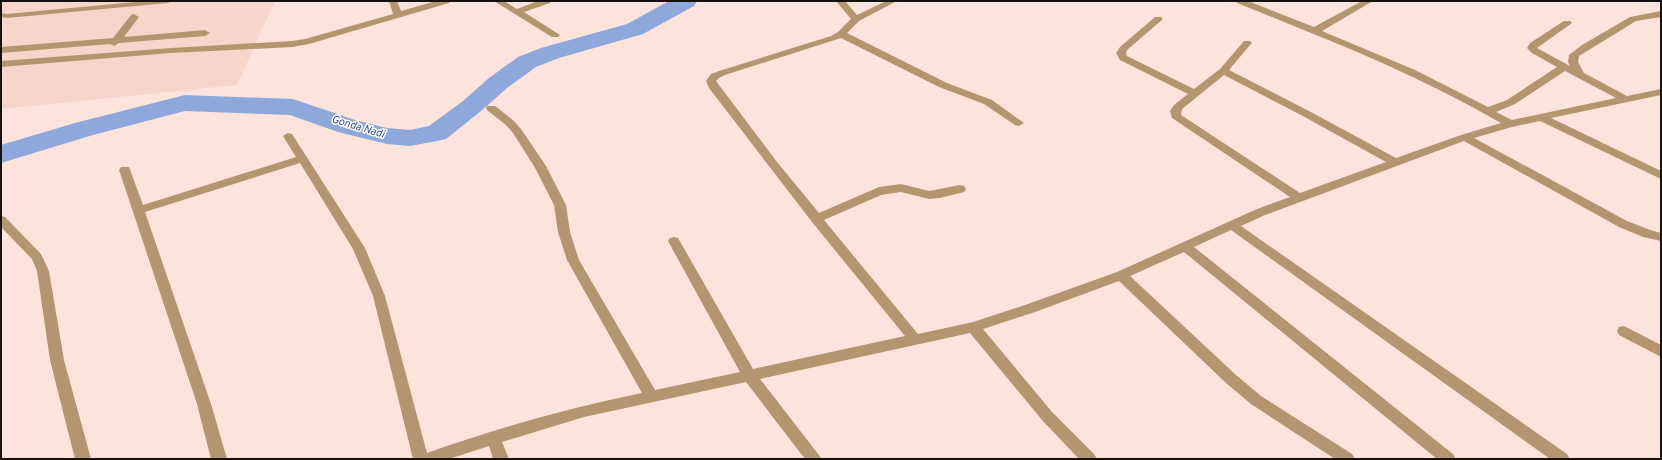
<svg xmlns="http://www.w3.org/2000/svg" width="1662" height="460" viewBox="0 0 1662 460" font-family="Overpass,sans-serif">
<style>
.built{fill:#f6d6cb}
.lines{fill:none;stroke-linecap:round;stroke-linejoin:round}
.river{fill:#8ea8dc;fill-rule:evenodd}
.lane{fill:#b3966f;fill-rule:evenodd}
.street{fill:#b3966f;fill-rule:evenodd}
.labels{text-anchor:middle;dominant-baseline:central;stroke-width:3;stroke-linejoin:round;paint-order:stroke}
.water-label{font-size:11px;font-style:italic;fill:#355394;stroke:#fff}
</style>
<rect width="100%" height="100%" fill="#fce4dc"/>
<path class="built" d="M 1,1 L 275,1 L 237,85 L 1,109 Z"/>
<g class="lines">
<path class="river" d="M 669,1 L 697,1 L 694,6 L 643,34 L 559,58 L 536,67 L 507,88 L 481,111 L 446,139 L 437,141 L 410,146 L 387,144 L 338,132 L 290,115 L 185,111 L 93,135 L 1,163 L 1,145 L 75,123 L 185,95 L 293,99 L 355,120 L 387,128 L 410,130 L 429,126 L 463,101 L 489,78 L 518,57 L 541,48 L 627,24 Z"/>
<path class="lane" d="M 146,1 L 171,1 L 168,3 L 7,18 L 1,17 L 1,13 L 7,14 Z"/>
<path class="street" d="M 389,1 L 397,1 L 401,11 L 436,1 L 450,1 L 449,3 L 309,44 L 292,47 L 171,53 L 1,67 L 1,61 L 171,48 L 292,41 L 305,39 L 393,14 Z
M 494,1 L 504,1 L 517,9 L 538,1 L 551,1 L 550,3 L 524,12 L 560,35 L 558,37 L 552,37 Z
M 836,1 L 845,1 L 857,15 L 886,1 L 897,1 L 859,21 L 847,33 L 947,83 L 992,100 L 1024,123 L 1019,126 L 1015,125 L 984,104 L 939,87 L 841,38 L 725,75 L 719,78 L 716,81 L 777,162 L 819,213 L 879,187 L 901,184 L 929,191 L 960,185 L 964,186 L 966,189 L 964,192 L 940,198 L 929,199 L 901,192 L 881,195 L 824,220 L 918,334 L 973,322 L 1025,305 L 1117,272 L 1257,209 L 1290,197 L 1172,118 L 1170,111 L 1174,105 L 1188,94 L 1120,60 L 1116,53 L 1120,47 L 1155,17 L 1161,17 L 1163,19 L 1127,50 L 1126,53 L 1127,56 L 1194,89 L 1220,69 L 1244,41 L 1250,41 L 1252,43 L 1250,45 L 1229,70 L 1309,111 L 1396,158 L 1461,135 L 1501,123 C 1417,74 1327,39 1237,3 L 1236,1 L 1248,1 L 1314,27 L 1362,1 L 1373,1 L 1322,31 L 1415,70 L 1488,107 L 1507,100 L 1557,67 L 1532,53 L 1527,48 L 1530,43 L 1564,21 L 1570,21 L 1572,23 L 1537,48 L 1570,66 L 1568,62 L 1569,55 L 1582,45 L 1630,17 L 1661,11 L 1661,17 L 1636,21 L 1579,56 L 1578,62 L 1584,73 L 1627,96 L 1661,89 L 1661,95 L 1551,118 L 1661,171 L 1661,179 L 1540,121 L 1512,127 L 1474,138 L 1627,221 L 1650,230 L 1661,233 L 1661,241 L 1643,237 L 1619,227 L 1464,141 L 1265,215 L 1241,226 L 1567,454 L 1570,459 L 1550,459 L 1231,230 L 1194,247 L 1453,454 L 1456,459 L 1437,459 L 1184,252 L 1130,276 L 1236,375 L 1261,396 L 1352,454 L 1355,459 L 1335,459 L 1251,404 L 1226,383 L 1119,281 L 1035,312 L 983,329 L 1052,412 L 1094,454 L 1097,459 L 1079,459 L 1042,420 L 970,333 L 760,379 L 822,459 L 805,459 L 746,382 L 584,417 L 502,442 L 509,459 L 493,459 L 489,446 L 449,459 L 413,459 L 373,296 L 353,249 L 300,163 L 145,212 L 211,404 L 227,459 L 211,459 L 197,404 L 119,170 L 121,167 L 129,167 L 143,205 L 296,157 L 283,136 L 288,133 L 292,134 L 365,248 L 385,296 L 427,453 C 497,428 569,408 642,393 L 567,260 L 558,232 L 554,205 L 534,166 L 513,133 L 506,125 L 487,110 L 486,108 L 487,106 L 495,106 L 514,121 L 521,129 L 546,166 L 566,205 L 570,232 L 579,260 L 655,390 L 740,372 L 668,241 L 670,238 L 674,237 L 678,238 L 753,369 L 905,336 L 812,222 L 709,88 L 706,81 L 711,74 L 719,71 L 831,36 L 838,32 L 851,19 ZM 1565,71 L 1616,98 L 1512,120 L 1496,112 L 1515,104 ZM 1224,75 L 1301,115 L 1386,162 L 1300,193 L 1181,115 L 1182,109 Z
M 134,14 L 139,17 L 124,37 L 205,30 L 210,33 L 205,36 L 119,43 L 114,46 L 110,44 L 1,53 L 1,47 L 113,38 L 131,15 Z
M 1,216 L 5,217 L 41,254 L 49,271 L 64,360 L 91,459 L 75,459 L 50,360 L 37,271 L 32,259 L 1,227 Z
M 1624,326 L 1661,345 L 1661,357 L 1619,335 L 1617,331 L 1619,327 Z"/>
</g>
<g class="labels">
<g class="water-label">
<text transform="translate(358 127) rotate(17)">Gonda Nadi</text>
</g>
</g>
<rect width="1662" height="460" fill="none" stroke="#18100d" stroke-width="4"/>
</svg>
